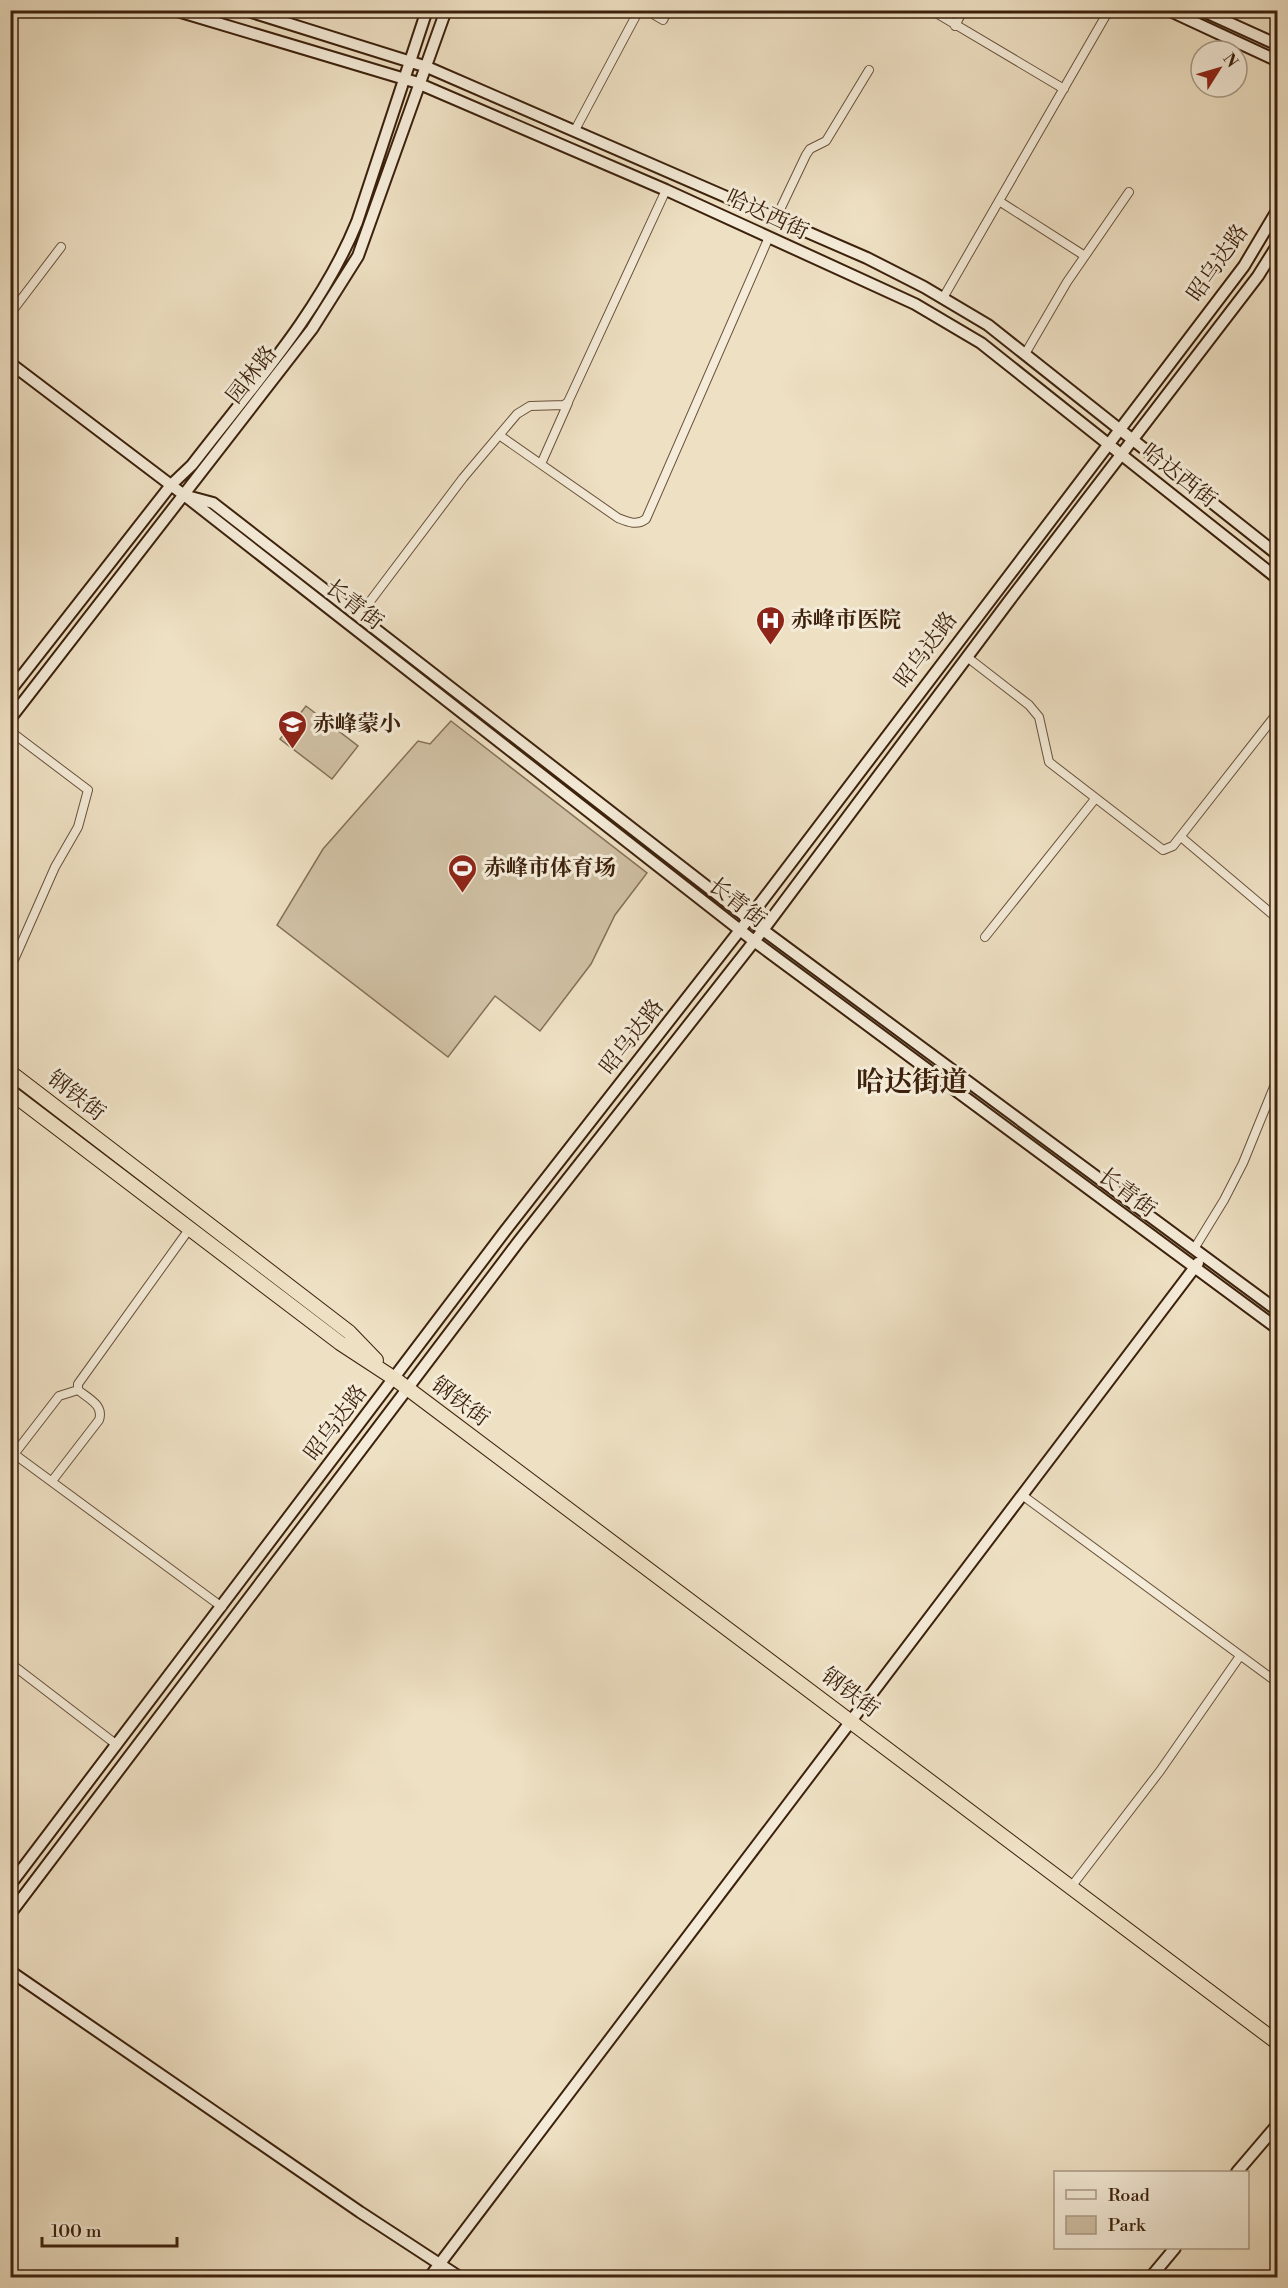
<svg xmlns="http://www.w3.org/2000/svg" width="1288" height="2288" viewBox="0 0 1288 2288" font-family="'Libre Bodoni','Noto Serif SC',serif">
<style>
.green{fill:#d0c0a4;stroke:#867058;stroke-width:1.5}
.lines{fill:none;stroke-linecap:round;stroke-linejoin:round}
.street-casing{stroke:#68513a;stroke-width:10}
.secondary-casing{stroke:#3c210c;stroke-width:14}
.highway-casing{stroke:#3c210c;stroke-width:16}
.street{stroke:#f4ebd8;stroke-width:8}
.secondary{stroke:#f4ebd8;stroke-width:10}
.highway{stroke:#eee0c3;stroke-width:14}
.labels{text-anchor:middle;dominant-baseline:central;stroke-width:6;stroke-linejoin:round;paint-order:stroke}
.street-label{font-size:22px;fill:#3c210c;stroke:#f4ebd8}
.poi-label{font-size:22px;font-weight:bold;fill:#3c210c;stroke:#f4ebd8;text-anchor:start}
.district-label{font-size:28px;font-weight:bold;fill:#3c210c;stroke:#f4ebd8}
</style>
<rect width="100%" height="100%" fill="#eee0c3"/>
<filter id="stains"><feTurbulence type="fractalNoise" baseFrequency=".00333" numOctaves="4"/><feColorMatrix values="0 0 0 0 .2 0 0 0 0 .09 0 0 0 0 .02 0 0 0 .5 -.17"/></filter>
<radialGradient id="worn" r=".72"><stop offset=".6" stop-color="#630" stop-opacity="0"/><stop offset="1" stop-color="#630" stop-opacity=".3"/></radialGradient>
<path class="green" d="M 306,706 L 358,746 L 332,779 L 280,739 Z
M 451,721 L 647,873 L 615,915 L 591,964 L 540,1031 L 495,996 L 448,1057 L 277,925 L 323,849 L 418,741 L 430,744 Z"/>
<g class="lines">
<defs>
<path id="street" d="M 646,10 L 663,20 L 668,10
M 931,10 L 1064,89
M 955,26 L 963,10
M 575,130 L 639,10
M 999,201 L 1085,256
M 776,218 L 806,155 L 810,149 L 826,141 L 869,70
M 943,298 L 1109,10
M 10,314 L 61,247
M 1025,354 L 1067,282 L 1129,192
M 499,435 L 618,518 C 628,522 637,526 646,519 L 769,237
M 541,464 L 568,403
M 359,616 L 463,478 L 517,414 L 530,406 L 564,405 L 568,402 L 666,190
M 967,657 L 1029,705 L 1039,717 L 1049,762 L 1163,850 L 1173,846 L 1278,712
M 10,731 L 88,790 L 78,827 L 55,867 L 10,969
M 1181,837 L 1278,919
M 985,937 L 1095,799
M 1194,1249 L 1224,1200 L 1243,1163 L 1278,1077
M 10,1451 L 222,1607
M 15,1453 L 59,1396 L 78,1390
M 52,1481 L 99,1420 C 104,1405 89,1399 78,1390 L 78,1384 L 190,1228
M 1022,1495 L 1278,1683
M 10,1663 L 117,1745
M 1071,1887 L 1160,1771 L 1240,1656"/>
<path id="secondary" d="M 174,10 L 415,82 L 666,190 L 915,304 L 981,343 L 1278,579
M 245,10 L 427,67 L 867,258 L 924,287 L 988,325 L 1278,555
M 1168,10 L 1278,61
M 1201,10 L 1278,45
M 10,363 L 184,495 L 754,941 L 1278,1329
M 187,496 L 213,503 L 763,930 L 1278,1311
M 10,691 L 171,485 L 192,465 C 251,388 320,313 357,222 L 427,10
M 10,719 L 312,329 L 358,256 L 446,10
M 10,1885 L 505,1231 L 740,930 L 1244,266 L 1278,209
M 10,1914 L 519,1241 L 763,930 L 1009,601 L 1258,276 L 1278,244
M 10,1971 L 360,2212 L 461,2278
M 1237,2172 L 1278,2124
M 429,2278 L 1198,1263
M 1150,2278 L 1175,2248"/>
<path id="highway" d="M 10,1072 L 349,1332 L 376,1360
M 10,1092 L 340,1343 L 395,1379 L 1278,2043"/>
</defs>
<use href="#street" class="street-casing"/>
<use href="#secondary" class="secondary-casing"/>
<use href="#highway" class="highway-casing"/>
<use href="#street" class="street"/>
<use href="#secondary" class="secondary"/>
<use href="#highway" class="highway"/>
</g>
<defs>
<symbol id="hospital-pin" viewBox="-11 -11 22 30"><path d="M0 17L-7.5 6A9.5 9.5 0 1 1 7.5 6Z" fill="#8f2418" stroke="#f4ebd8"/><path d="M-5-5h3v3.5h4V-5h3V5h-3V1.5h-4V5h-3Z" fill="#fff"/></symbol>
<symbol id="school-pin" viewBox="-11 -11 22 30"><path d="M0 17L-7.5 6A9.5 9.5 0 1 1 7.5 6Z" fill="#8f2418" stroke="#f4ebd8"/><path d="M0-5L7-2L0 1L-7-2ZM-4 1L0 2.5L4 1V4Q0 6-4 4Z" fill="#fff"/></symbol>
<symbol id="stadium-pin" viewBox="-11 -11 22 30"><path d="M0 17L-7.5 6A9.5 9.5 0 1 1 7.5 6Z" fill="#8f2418" stroke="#f4ebd8"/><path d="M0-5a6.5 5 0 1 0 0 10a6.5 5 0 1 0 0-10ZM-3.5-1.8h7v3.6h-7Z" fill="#fff"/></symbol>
</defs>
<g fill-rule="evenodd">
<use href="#hospital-pin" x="754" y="604" width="33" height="45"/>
<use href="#school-pin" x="276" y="708" width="33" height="45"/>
<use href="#stadium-pin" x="446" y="852" width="33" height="45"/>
</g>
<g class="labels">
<g class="street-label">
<text transform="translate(767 215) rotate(25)">哈达西街</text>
<text transform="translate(1218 263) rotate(-55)">昭乌达路</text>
<text transform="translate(252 375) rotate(-52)">园林路</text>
<text transform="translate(1179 476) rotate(38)">哈达西街</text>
<text transform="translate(354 605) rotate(38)">长青街</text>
<text transform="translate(926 650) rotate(-53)">昭乌达路</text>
<text transform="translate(737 903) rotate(38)">长青街</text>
<text transform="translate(632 1037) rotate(-52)">昭乌达路</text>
<text transform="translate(76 1096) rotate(38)">钢铁街</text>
<text transform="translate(1127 1193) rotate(37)">长青街</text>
<text transform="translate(460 1402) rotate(37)">钢铁街</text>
<text transform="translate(336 1423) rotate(-53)">昭乌达路</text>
<text transform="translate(850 1693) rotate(37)">钢铁街</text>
</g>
<g class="poi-label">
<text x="791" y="620">赤峰市医院</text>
<text x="313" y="724">赤峰蒙小</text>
<text x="484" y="868">赤峰市体育场</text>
</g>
<g class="district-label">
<text x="912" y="1082">哈达街道</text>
</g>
</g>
<rect width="1288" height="2288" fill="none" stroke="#eee0c3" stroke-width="36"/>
<rect x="12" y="12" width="1264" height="2264" fill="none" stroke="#3c210c" stroke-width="3"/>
<rect x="18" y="18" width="1252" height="2252" fill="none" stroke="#3c210c" stroke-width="1.5"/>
<rect x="1054" y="2171" width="195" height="78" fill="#f4ebd8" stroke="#aa9a86" stroke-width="1.5"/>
<rect x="1066" y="2190" width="30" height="9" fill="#f4ebd8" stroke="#aa9a86" stroke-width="1.5"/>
<text x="1108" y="2201" font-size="18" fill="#3c210c">Road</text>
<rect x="1066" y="2216" width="30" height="18" fill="#d0c0a4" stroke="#aa9a86" stroke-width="1.5"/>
<text x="1108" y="2231" font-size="18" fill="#3c210c">Park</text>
<g transform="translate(1219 69) rotate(53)"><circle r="28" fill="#f4ebd8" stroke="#aa9a86" stroke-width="1.5"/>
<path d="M0-4.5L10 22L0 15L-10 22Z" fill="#8f2418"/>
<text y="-9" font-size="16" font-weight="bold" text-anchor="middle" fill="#3c210c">N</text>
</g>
<path d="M42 2237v9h135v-9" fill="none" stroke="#3c210c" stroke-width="3"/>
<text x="51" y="2237" font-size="18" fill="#3c210c" stroke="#f4ebd8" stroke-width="4.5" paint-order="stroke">100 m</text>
<rect width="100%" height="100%" filter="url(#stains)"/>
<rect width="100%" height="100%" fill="url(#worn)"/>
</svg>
